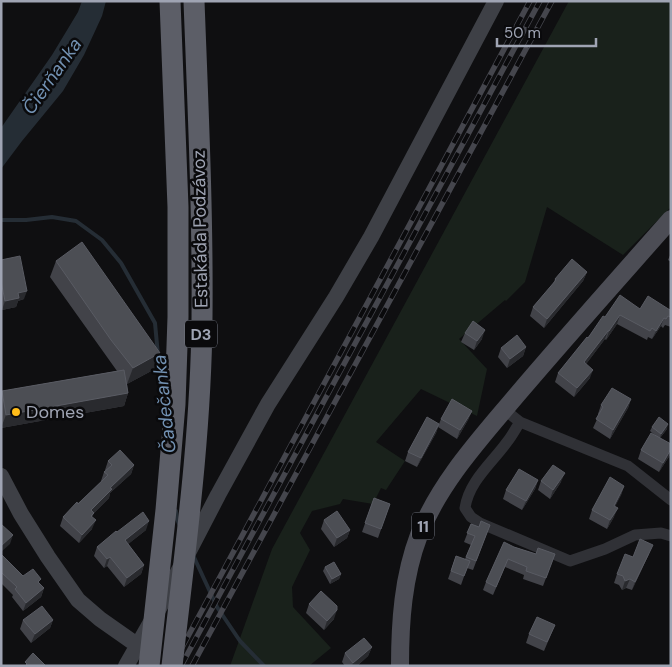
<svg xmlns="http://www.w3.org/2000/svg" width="672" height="667" viewBox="0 0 672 667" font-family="'DM Sans',sans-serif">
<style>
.green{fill:#19211b}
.water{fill:#252d35}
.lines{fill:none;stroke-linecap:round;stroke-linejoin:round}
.stream{stroke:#252d35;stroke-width:4}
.street{stroke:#303136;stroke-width:11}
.secondary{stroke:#3e4046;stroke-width:16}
.primary{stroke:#4c4d55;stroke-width:18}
.rail-casing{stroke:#45464d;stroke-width:5.5}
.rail{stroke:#0a0a0c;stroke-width:4;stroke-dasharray:11;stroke-linecap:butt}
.highway-bridge{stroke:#5c5e67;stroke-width:21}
.wall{fill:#424349}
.shaded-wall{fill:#292a2e}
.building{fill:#4c4e54;stroke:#595b63}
.poi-dot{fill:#ffbc19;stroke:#0a0a0c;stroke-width:2}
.labels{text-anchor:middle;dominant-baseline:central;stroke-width:5;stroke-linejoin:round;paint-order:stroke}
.shield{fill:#0a0a0c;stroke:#727681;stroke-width:1}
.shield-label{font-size:16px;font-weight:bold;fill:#9fa4b3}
.street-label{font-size:18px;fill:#9fa4b3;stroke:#0a0a0c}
.poi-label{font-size:18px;fill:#9fa4b3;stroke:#0a0a0c;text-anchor:start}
.water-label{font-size:19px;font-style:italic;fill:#7291b2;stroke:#0a0a0c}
</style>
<rect width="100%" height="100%" fill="#0f0f11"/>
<path class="green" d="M 569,1 L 671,1 L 671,207 L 623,255 L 547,207 L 525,282 L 506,301 L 505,300 L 459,339 L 487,369 L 477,416 L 421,389 L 376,442 L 405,461 L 386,490 L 381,488 L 373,504 L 343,499 L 340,504 L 312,511 L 300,533 L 310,550 L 292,587 L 293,607 L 331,648 L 309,666 L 230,666 L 272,549 Z"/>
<path class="water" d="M 82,1 L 106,1 L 102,16 L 84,55 L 63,91 L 22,141 L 1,169 L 1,128 L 52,55 L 78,12 Z"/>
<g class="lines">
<path class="stream" d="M 1,220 L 26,220 L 52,217 L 76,221 L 102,240 L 121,263 L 155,323 L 164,420
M 176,511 L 177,519 L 180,526
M 193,555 L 217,607 L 240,641 L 264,666"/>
<path class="street" d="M 505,410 L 520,422 L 628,466 L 671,500
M 520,422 C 516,428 512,436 507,442 C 492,463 469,481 465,508 L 471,517 L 480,523 L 570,561 L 605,549 L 635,535 L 661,533 L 671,536"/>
<path class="secondary" d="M 1,476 L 21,514 L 48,557 L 78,600 L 100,619 L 137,645
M 126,666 L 163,601 L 218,495 L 268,404 L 336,297 L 371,237 L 496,1"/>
<path class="primary" d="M 400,666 C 400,622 403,577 419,535 C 440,482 480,439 516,396 C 567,336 619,278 671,219"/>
<defs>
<path id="rail" d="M 172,666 L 530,1
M 181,666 L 540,1
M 192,666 L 552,1"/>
</defs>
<use href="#rail" class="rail-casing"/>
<use href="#rail" class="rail"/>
<path class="highway-bridge" d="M 149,666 L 166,510 L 175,404 L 178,317 L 178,207 L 170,1
M 172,666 C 185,551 201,435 202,319 C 203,213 198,107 194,1"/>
</g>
<path class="wall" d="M 671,253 L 671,262 L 668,260 Z
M 1,260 L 24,299 L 18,301 L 16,307 L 2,310 L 1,306 Z
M 56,261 L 155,369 L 127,384 L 128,393 L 124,406 L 1,428 L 2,391 L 117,371 L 50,277 Z
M 587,272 L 583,281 L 544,328 L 530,316 L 533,307 L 553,284 L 555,279 Z
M 640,309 L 671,309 L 671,327 L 665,325 L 663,328 L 661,326 L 652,339 L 648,337 L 647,340 L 617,324 L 606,340 L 605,339 L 586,364 L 590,378 L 574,397 L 555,382 L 558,373 L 605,317 Z
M 465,333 L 482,339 L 474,350 L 461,342 Z
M 526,347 L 523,356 L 507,368 L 498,357 L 501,348 Z
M 631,399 L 628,408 L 610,439 L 593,428 L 599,415 L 598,414 L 601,405 Z
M 472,411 L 468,420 L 457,439 L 438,427 L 436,433 L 417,467 L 405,461 L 408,452 L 439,424 L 441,419 Z
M 652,427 L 667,429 L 660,438 L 670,455 L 659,472 L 638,459 L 641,450 L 656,436 L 650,431 Z
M 108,461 L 134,465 L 131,474 L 110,493 L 109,498 L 94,513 L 92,517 L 92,529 L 79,543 L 60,526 L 63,517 L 102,481 L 101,481 L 104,472 L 106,470 L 105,470 Z
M 538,480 L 535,489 L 522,510 L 503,499 L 506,490 Z
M 541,481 L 561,482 L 550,499 L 538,490 Z
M 624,486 L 621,495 L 615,506 L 614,517 L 607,529 L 589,519 L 592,510 Z
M 374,498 L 390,504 L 378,538 L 362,532 Z
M 324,520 L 350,530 L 347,538 L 334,547 L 321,529 Z
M 471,524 L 479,527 L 490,525 L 473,570 L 467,568 L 461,585 L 448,579 L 456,556 L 465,559 L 471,545 L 464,542 Z
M 146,530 L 128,544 L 144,565 L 141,574 L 124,587 L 107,566 L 104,568 L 94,556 L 97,547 L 117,532 Z
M 514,547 L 536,554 L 555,554 L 543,586 L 523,579 L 524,575 L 505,567 L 493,595 L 483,590 L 486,582 Z
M 1,554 L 23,576 L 39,583 L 44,588 L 41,597 L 23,611 L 12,597 L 13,595 L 1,583 Z
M 649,554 L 632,590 L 626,588 L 622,590 L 619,585 L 614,583 L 617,574 L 633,557 Z
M 325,567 L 341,574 L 339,579 L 330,584 L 323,571 Z
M 309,604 L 334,619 L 324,630 L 306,613 Z
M 23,620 L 53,620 L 50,628 L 31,643 L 20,629 Z
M 555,625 L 544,651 L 526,643 L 529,634 Z
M 372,647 L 368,656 L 357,666 L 345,666 L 342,662 L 345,653 Z"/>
<path class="shaded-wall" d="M 587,272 L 583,281 L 544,328 L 547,319 Z
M 27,291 L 24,299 L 18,301 L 16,307 L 2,310 L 5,301 L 18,293 Z
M 620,315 L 617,324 L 606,340 L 609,331 Z
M 664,318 L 661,326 L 652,339 L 656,331 Z
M 485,330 L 482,339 L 474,350 L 477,341 Z
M 608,331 L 605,339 L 581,371 L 584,362 Z
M 526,347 L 523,356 L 507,368 L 510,359 Z
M 160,353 L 155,369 L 127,384 L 133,368 Z
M 593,370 L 590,378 L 574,397 L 577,388 Z
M 128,393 L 124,406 L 1,428 L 6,415 Z
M 631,399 L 628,408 L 610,439 L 613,430 Z
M 472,411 L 468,420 L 457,439 L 460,430 Z
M 439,424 L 436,433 L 417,467 L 421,458 Z
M 668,424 L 667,429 L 660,438 L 661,434 Z
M 671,449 L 670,455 L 659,472 L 663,463 Z
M 134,465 L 131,474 L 110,493 L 109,498 L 88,519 L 91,510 L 110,488 Z
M 565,473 L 561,482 L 550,499 L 553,490 Z
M 538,480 L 535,489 L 522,510 L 526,501 Z
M 624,486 L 621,495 L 611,515 L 614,506 Z
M 618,508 L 614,517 L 607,529 L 610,520 Z
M 96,520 L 92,529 L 79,543 L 82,535 Z
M 149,521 L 146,530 L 122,549 L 125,540 Z
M 350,530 L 347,538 L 334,547 L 337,538 Z
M 13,535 L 10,544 L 1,552 L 1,546 Z
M 653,545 L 649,554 L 632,590 L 635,582 Z
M 110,557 L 107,566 L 104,568 L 107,559 Z
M 144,565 L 141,574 L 124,587 L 127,578 Z
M 341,574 L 339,579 L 330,584 L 332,579 Z
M 630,579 L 626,588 L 622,590 L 625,581 Z
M 44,588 L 41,597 L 23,611 L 26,603 Z
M 337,610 L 334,619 L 324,630 L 327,621 Z
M 53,620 L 50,628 L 31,643 L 35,634 Z
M 372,647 L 368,656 L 357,666 L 352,666 L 353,663 Z"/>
<path class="building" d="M 82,242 L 160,353 L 133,368 L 111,340 L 56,261 Z
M 20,256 L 27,291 L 18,293 L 19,298 L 5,301 L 1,281 L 1,260 Z
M 572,259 L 587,272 L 547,319 L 533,307 L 556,280 L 555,279 Z
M 620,295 L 640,309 L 648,296 L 670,310 L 671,309 L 671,317 L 668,316 L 666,319 L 664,318 L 656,331 L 652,328 L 650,331 L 620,315 L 609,331 L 608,331 L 584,362 L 593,370 L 577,388 L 558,373 L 587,337 L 588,338 L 603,316 L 605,317 Z
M 473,321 L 485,330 L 477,341 L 465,333 Z
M 517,335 L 526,347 L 510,359 L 501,348 Z
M 124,370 L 128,393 L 6,415 L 2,391 Z
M 612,388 L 631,399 L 613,430 L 596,419 L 603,407 L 601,405 Z
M 452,399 L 472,411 L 460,430 L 441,419 Z
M 427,417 L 439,424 L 421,458 L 408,452 Z
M 659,417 L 668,424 L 661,434 L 652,427 Z
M 651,433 L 671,444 L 671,449 L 663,463 L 641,450 Z
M 120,450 L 134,465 L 110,488 L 112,489 L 91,510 L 94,513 L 91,516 L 96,520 L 82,535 L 63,517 L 77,502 L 78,504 L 108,475 L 104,472 L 112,465 L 108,461 Z
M 553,465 L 565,473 L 553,490 L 541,481 Z
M 519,469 L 538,480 L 526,501 L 506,490 Z
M 610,477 L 624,486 L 614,506 L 618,508 L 610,520 L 592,510 Z
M 374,498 L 390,504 L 381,529 L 365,523 Z
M 337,511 L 350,530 L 337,538 L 324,520 Z
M 143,512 L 149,521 L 125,540 L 144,565 L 127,578 L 110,557 L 107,559 L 97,547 L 116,531 L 117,532 Z
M 481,521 L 490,525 L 476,561 L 466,557 L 475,536 L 467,533 L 471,524 L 479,527 Z
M 1,524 L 13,535 L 1,546 Z
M 640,539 L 653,545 L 635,582 L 630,579 L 625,581 L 623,576 L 617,574 L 625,554 L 633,557 Z
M 504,542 L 514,547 L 536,554 L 538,548 L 555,554 L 546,578 L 526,571 L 527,567 L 508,559 L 496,587 L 486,582 Z
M 1,554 L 23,576 L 33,569 L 41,579 L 38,582 L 44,588 L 26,603 L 15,589 L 17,587 L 1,572 Z
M 456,556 L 470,561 L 464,576 L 451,571 Z
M 334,562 L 341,574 L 332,579 L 325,567 Z
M 321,591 L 337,606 L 337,610 L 327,621 L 309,604 Z
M 42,606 L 53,620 L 35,634 L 23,620 Z
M 537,617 L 555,625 L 547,642 L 529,634 Z
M 364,638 L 372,647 L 353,663 L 345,653 Z
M 33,653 L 46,666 L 25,666 L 27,664 L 25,662 Z"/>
<circle class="poi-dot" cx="16" cy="412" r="5"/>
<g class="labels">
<g class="shield">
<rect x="185" y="320.5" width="32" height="27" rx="4"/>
<rect x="412" y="512.5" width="22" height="27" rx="4"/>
</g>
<g class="shield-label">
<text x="201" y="334">D3</text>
<text x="423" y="526">11</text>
</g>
<g class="street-label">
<text transform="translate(200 229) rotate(-91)">Estakáda Podzávoz</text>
</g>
<g class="poi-label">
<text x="26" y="412">Domes</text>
</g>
<g class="water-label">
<text transform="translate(52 76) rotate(-55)">Čierňanka</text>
<text transform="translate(164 404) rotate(-96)">Čadečanka</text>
</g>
</g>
<rect width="672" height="667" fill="none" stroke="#9fa4b3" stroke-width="5"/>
<path d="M497 38v8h99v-8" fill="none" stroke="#9fa4b3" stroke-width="2.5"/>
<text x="504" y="38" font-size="15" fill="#9fa4b3" stroke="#0a0a0c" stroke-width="4" paint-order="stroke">50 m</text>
</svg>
